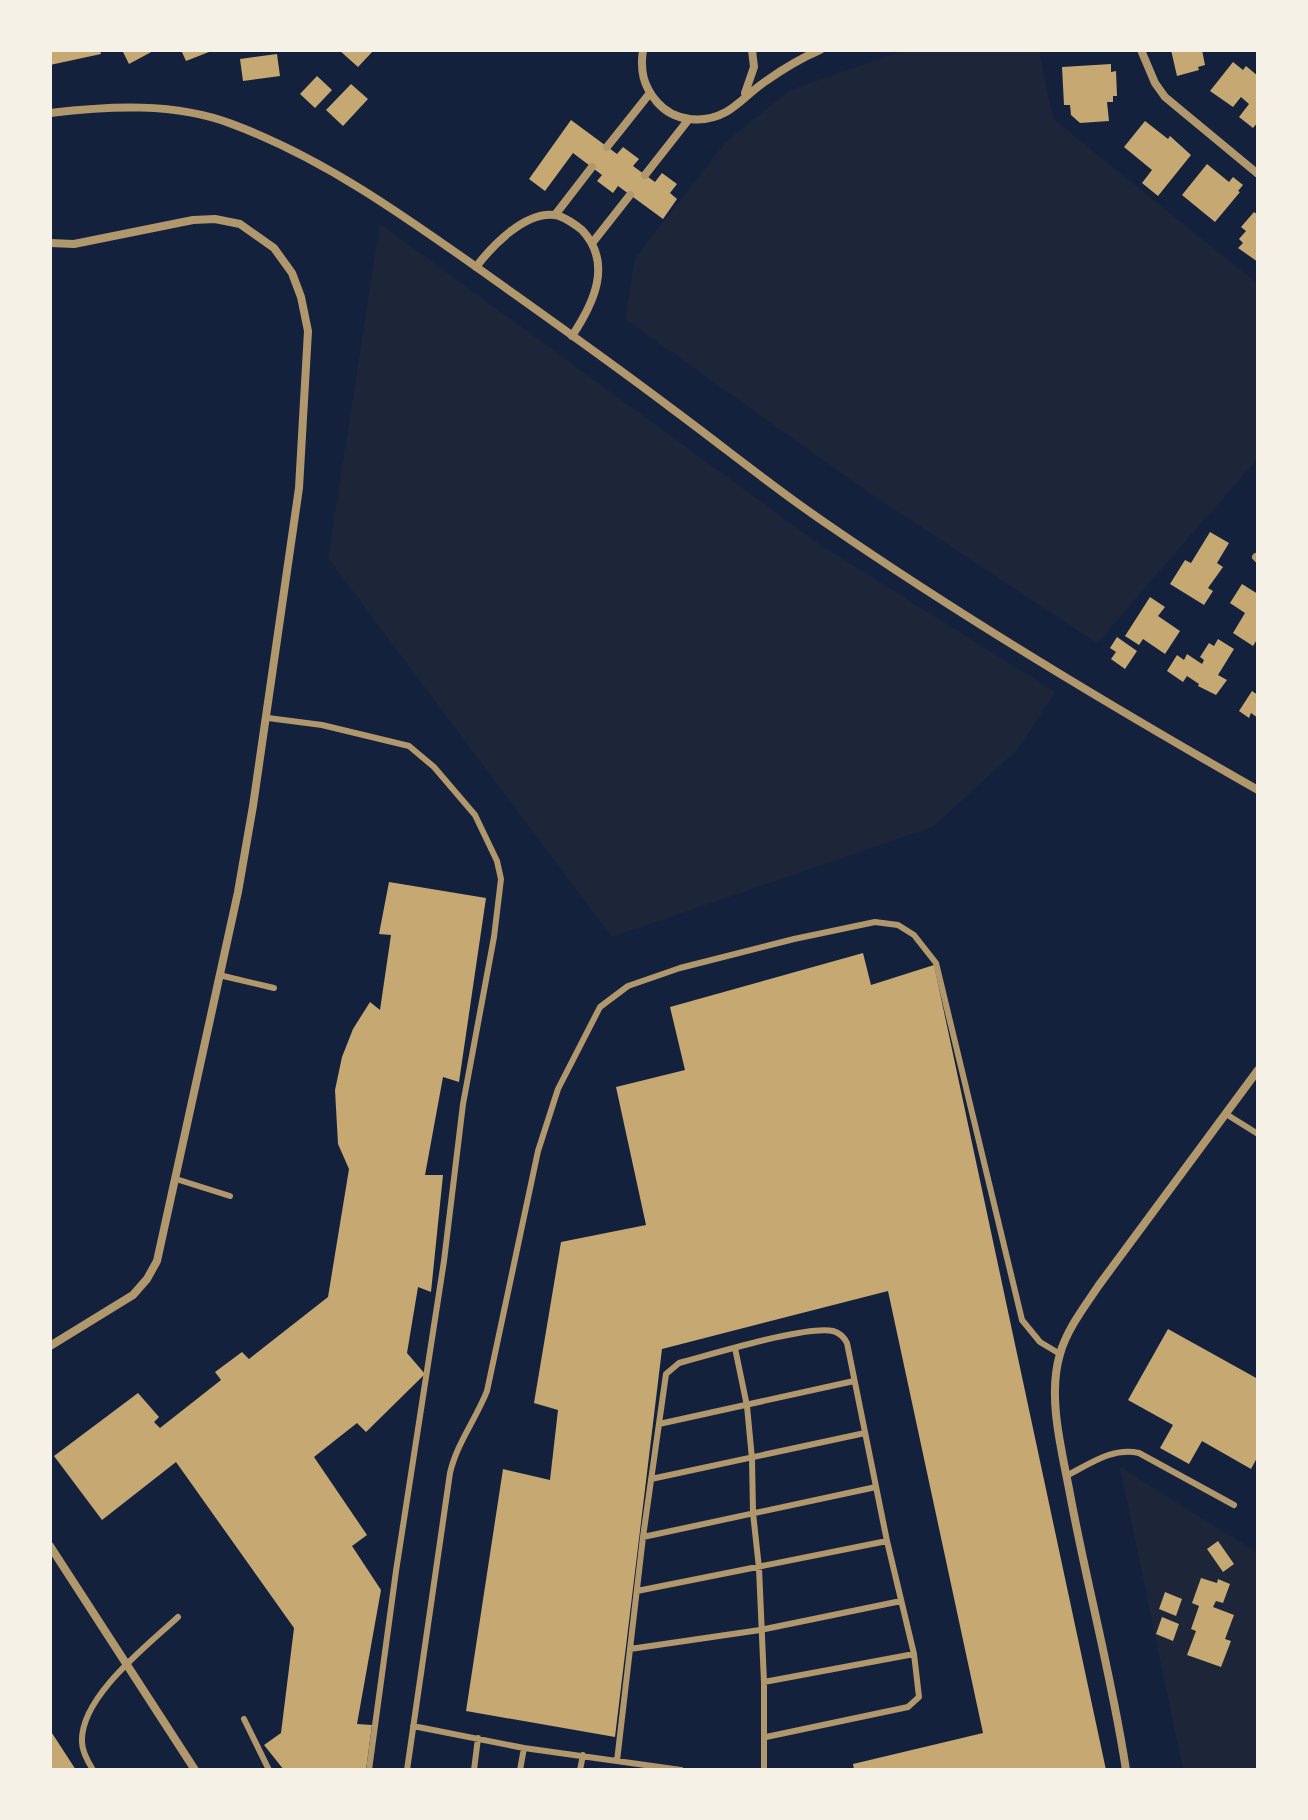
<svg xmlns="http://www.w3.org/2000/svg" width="1308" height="1820" viewBox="0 0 1308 1820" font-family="'Sofia Sans Condensed',sans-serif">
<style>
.green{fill:#1d2539}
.building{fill:#c6a872}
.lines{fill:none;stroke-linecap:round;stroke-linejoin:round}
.service{stroke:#b1986c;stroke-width:6}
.minor{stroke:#b1986c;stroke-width:8}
</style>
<rect width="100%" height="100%" fill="#14213d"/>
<path class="green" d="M 905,50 L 1039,50 L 1053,119 L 1258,284 L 1258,458 L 1097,643 L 868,492 L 625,319 L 635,258 L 726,142 L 790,90 Z
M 380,224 L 816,542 L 1055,692 L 1018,749 L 933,827 L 612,937 L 328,558 Z
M 1120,1467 L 1258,1553 L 1258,1770 L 1183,1770 Z"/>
<path class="building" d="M 50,50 L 100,50 L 101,54 L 50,65 Z
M 122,50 L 155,50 L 129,64 Z
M 181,50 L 214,50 L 186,61 Z
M 339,50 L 374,50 L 358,67 Z
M 1171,50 L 1202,50 L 1205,65 L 1198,67 L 1199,70 L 1177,76 Z
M 277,54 L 280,76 L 243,81 L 240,59 Z
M 1233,62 L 1243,70 L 1246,66 L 1258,76 L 1258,122 L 1253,128 L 1239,117 L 1249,104 L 1241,97 L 1233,107 L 1210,91 Z
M 1111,64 L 1111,72 L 1116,71 L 1117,96 L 1113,96 L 1113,102 L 1107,102 L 1109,121 L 1080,123 L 1071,115 L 1070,105 L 1064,105 L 1062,67 Z
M 317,76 L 332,90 L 315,108 L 300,94 Z
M 351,84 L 368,99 L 343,126 L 326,110 Z
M 571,120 L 617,154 L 623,147 L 639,159 L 633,166 L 655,182 L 662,173 L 677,184 L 670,193 L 677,199 L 663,219 L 618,186 L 613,193 L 597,181 L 602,175 L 573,153 L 545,191 L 529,179 Z
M 1145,121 L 1168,139 L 1170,136 L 1191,155 L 1158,196 L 1142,183 L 1152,170 L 1124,147 Z
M 1207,164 L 1229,182 L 1233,177 L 1243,185 L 1238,191 L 1240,192 L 1215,222 L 1182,195 Z
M 1254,212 L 1258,215 L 1258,262 L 1238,248 L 1243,243 L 1239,239 L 1246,231 L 1241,227 Z
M 1210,532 L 1229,543 L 1217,563 L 1223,567 L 1208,588 L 1213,591 L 1204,605 L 1170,584 L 1185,560 L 1191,563 Z
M 1242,584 L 1258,594 L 1258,638 L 1253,646 L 1233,633 L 1245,613 L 1230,603 Z
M 1150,597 L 1165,607 L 1158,616 L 1180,631 L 1165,654 L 1143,639 L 1139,645 L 1125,636 Z
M 1117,637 L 1137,651 L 1125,669 L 1111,659 L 1116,652 L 1110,648 Z
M 1218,639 L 1234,649 L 1218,675 L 1227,680 L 1216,695 L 1198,686 L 1199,684 L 1187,676 L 1183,682 L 1167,671 L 1177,655 L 1184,660 L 1187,654 L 1202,664 L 1204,660 L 1200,657 L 1209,643 L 1214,646 Z
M 1252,691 L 1258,695 L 1258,718 L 1251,713 L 1249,718 L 1239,711 Z
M 389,882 L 486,898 L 459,1082 L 443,1077 L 425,1175 L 443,1175 L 431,1292 L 418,1287 L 407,1353 L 425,1374 L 366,1432 L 357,1423 L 314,1457 L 367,1535 L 352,1546 L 381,1590 L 357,1724 L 372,1725 L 366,1770 L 284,1770 L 264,1745 L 281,1733 L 294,1628 L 176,1462 L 102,1520 L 54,1456 L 138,1393 L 159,1417 L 154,1422 L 160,1428 L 221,1380 L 215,1372 L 242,1352 L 249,1359 L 328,1297 L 349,1169 L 338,1144 L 335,1090 L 342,1057 L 353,1029 L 370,1002 L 380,1010 L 391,935 L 379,934 Z
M 863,953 L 871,985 L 934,965 L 1106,1770 L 854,1770 L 853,1764 L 983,1733 L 888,1291 L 662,1349 L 615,1737 L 466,1711 L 503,1469 L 550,1480 L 558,1410 L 534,1403 L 561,1242 L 646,1225 L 616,1087 L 685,1070 L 670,1007 Z
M 1168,1329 L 1258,1379 L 1258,1456 L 1251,1469 L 1202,1441 L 1189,1464 L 1160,1448 L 1173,1425 L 1128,1400 Z
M 1218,1541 L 1234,1564 L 1223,1572 L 1207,1549 Z
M 1201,1578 L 1217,1583 L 1218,1579 L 1230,1584 L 1223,1603 L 1216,1601 L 1213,1607 L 1234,1615 L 1225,1639 L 1231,1641 L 1221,1667 L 1187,1655 L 1196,1631 L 1191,1629 L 1199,1606 L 1192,1603 Z
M 1165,1592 L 1182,1599 L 1176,1616 L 1159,1609 Z
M 1162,1617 L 1179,1624 L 1173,1641 L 1156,1634 Z
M 50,1730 L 76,1770 L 50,1770 Z"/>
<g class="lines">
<path class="service" d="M 268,718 L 322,725 L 409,746 L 434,767 L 475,815 L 497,861 L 501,879 L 494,937 L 463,1104 L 444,1261 L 396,1571 L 369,1770
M 219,975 L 274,988
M 1226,1114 L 1258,1134
M 176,1179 L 230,1196
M 735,1348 L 747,1406 L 752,1459 L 753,1513 L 759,1568 L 764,1682 L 764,1770
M 659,1424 L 854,1381
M 1066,1476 C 1090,1464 1112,1447 1139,1453 L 1234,1505
M 651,1479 L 865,1433
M 643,1537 L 876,1487
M 637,1591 L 887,1541
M 630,1649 L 760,1630 L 901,1601
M 764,1682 L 914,1654
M 244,1719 L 269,1770
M 413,1726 L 524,1748 L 681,1770
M 617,1761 L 643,1537 L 666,1374 L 679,1363 C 710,1355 806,1325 833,1331 C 840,1333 844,1337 847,1343 L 887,1541 L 914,1654 L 919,1697 L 908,1707 L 766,1737
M 93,1770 C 88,1762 82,1751 82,1742 C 80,1697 148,1645 178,1617
M 407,1770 L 450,1473 C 457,1443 476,1419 487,1391 L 538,1151 L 558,1089 L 600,1007 L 628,986 L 680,968 L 794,939 L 875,922 L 898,925 L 914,935 L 936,963 L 1022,1320 L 1040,1342 L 1060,1354
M 474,1770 L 478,1738
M 520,1770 L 524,1748
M 580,1770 L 583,1755"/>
<path class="minor" d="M 643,50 C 640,70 643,86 657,102 C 674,122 704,124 726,112 C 740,104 752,90 766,81 C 783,69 801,58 820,50
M 1141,50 L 1155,83 L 1165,97 L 1258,174
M 745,93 L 754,67 L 752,50
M 50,113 C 109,106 175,102 232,124 C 323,158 403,215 482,271 C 545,316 609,361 671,408 C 724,447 775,489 830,526 C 968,621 1112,707 1258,790
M 607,147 L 650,93
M 645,175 L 689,119
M 555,215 L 592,167
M 593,242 L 630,195
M 50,243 L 74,244 L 193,220 L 215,219 L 240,224 L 274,248 L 292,273 L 301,297 L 308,331 L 299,488 L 253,806 L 238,892 L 157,1261 L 147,1279 L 133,1295 L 50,1346
M 476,267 C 492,246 525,211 555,215 C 563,216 576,225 582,230 C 613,263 594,303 572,336
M 1256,557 L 1258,559
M 50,1546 L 195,1770
M 1126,1770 C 1112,1677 1087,1586 1070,1494 C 1062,1451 1047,1397 1060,1354 C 1067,1329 1085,1306 1099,1285 L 1258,1070"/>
</g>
<rect width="1308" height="1820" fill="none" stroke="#f6f1e7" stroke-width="104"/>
</svg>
